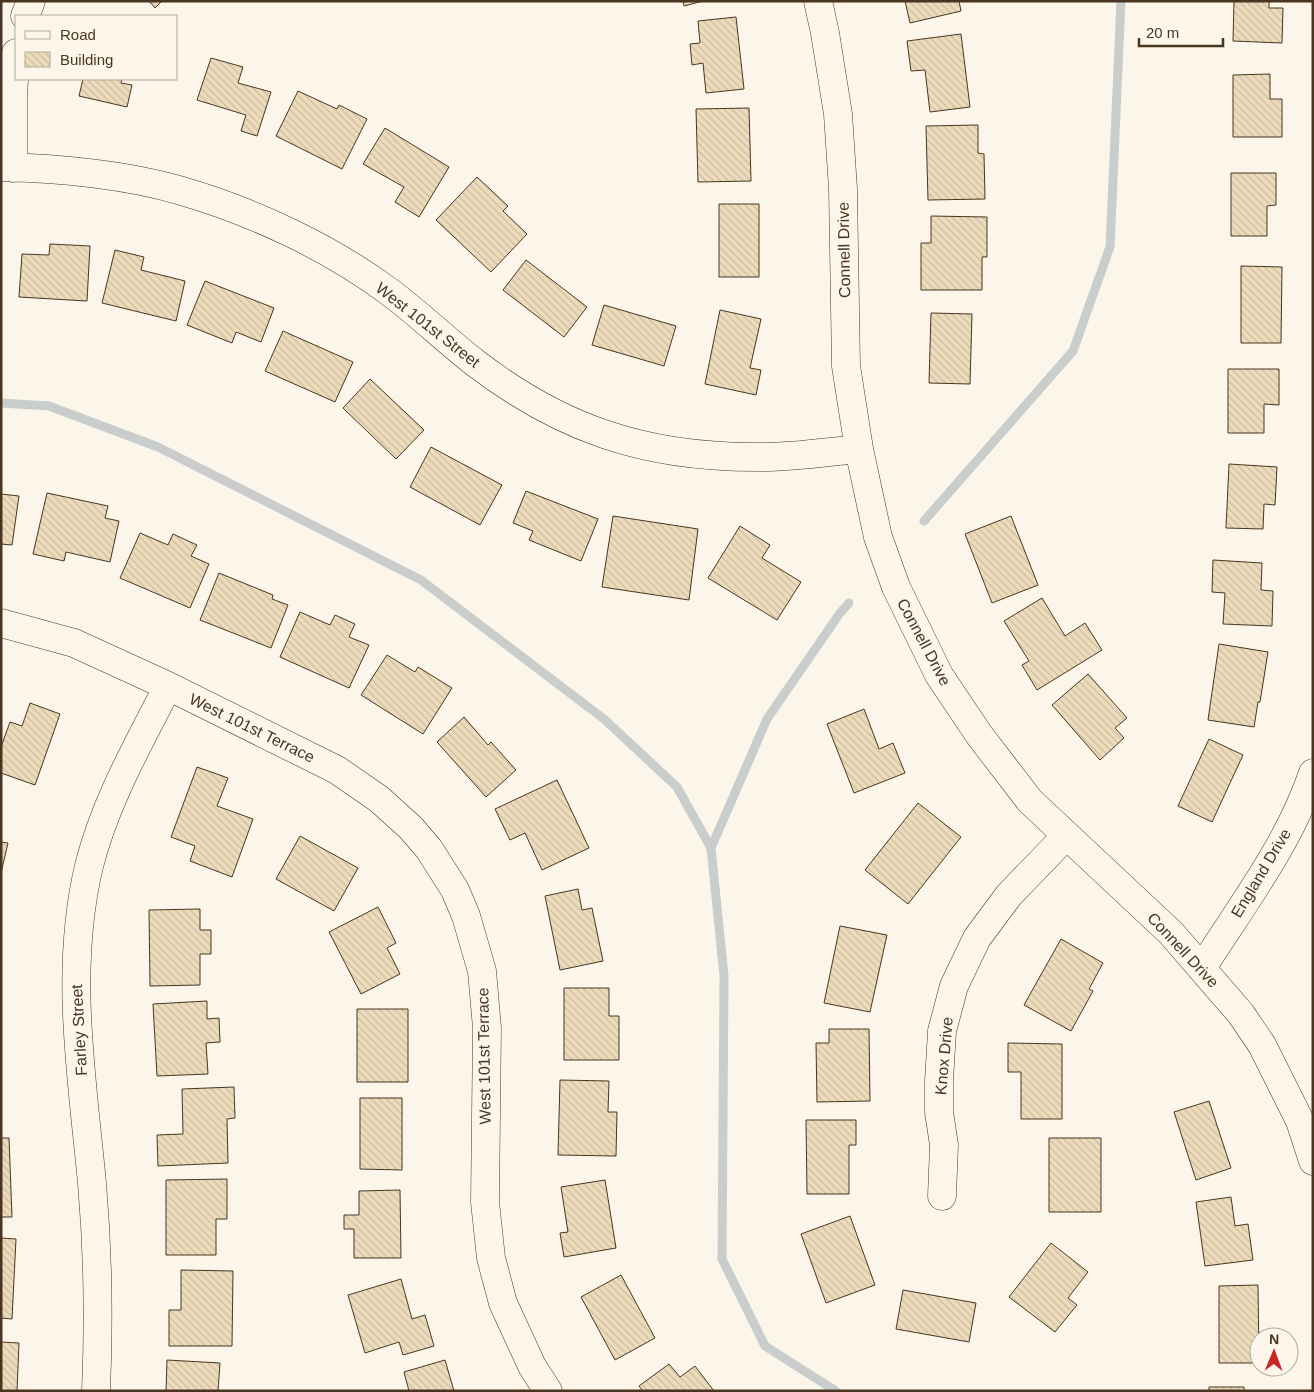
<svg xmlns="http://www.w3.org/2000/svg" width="1314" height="1392" viewBox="0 0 1314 1392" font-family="Arial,sans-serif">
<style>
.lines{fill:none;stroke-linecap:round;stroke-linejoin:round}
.stream{stroke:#c9cecd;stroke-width:9}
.building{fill:url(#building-back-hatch);stroke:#4a3520}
.minor-casing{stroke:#4a3520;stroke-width:29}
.minor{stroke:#fbf6e9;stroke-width:28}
.labels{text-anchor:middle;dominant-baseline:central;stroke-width:4;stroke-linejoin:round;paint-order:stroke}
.street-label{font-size:16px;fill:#4a3520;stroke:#fbf6e9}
</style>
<defs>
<pattern id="building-back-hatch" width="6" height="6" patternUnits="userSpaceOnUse" patternTransform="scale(1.25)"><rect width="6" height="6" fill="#ecdcbc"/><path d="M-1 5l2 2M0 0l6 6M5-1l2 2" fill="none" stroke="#ccbda1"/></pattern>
</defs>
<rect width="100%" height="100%" fill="#fbf6e9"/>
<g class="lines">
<path class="stream" d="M 1,403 L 49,406 L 158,447 L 421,580 L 604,719 L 677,787 L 711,848 L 724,976 L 722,1259 L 765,1346 L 836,1391
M 924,521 L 1073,351 L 1110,247 L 1121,1
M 711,848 L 767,719 L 840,613 L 849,603"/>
</g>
<path class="building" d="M 149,1 L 162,1 L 155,8 Z
M 683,1 L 703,1 L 684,6 Z
M 905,1 L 959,1 L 961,11 L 910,23 Z
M 1234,1 L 1269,1 L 1269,8 L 1283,8 L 1282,43 L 1233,41 Z
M 736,17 L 744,89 L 706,93 L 703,63 L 692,65 L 690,44 L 700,43 L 698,21 Z
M 961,34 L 970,107 L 930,112 L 925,70 L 911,71 L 907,41 Z
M 211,58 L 243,67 L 238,83 L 271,92 L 257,136 L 241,131 L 246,115 L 197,100 Z
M 1270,74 L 1270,99 L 1282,99 L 1282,137 L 1233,137 L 1233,75 Z
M 83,79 L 122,79 L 121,83 L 132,85 L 127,107 L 79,96 Z
M 298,91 L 337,109 L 339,105 L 367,119 L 342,169 L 276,136 Z
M 749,108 L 751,181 L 698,182 L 696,109 Z
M 978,125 L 978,153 L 984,154 L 985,199 L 928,200 L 926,126 Z
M 385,128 L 449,167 L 419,217 L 395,202 L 404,187 L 363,164 Z
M 1231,173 L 1276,173 L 1276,205 L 1267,206 L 1267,236 L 1231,236 Z
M 477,177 L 508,206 L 503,211 L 527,234 L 491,272 L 436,220 Z
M 719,204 L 759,204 L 759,277 L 719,277 Z
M 931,216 L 987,217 L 987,257 L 982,257 L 982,290 L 921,290 L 921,243 L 931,243 Z
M 50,244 L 90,246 L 87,301 L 19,297 L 22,254 L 49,255 Z
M 115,250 L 144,257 L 141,270 L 185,281 L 176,321 L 102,303 Z
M 526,260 L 587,307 L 564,337 L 503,290 Z
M 1241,266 L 1282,267 L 1281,343 L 1241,343 Z
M 205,281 L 274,308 L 261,342 L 236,332 L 232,343 L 187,325 Z
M 604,305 L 676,326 L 664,366 L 592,345 Z
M 720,310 L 761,319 L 750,368 L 761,370 L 756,395 L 705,384 Z
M 931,313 L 972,314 L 970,384 L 929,383 Z
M 283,331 L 353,362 L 335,402 L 265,371 Z
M 1228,369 L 1279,369 L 1279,405 L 1264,404 L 1264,433 L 1228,433 Z
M 370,379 L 424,430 L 396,459 L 343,408 Z
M 431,447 L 502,485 L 480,525 L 410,487 Z
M 1229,464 L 1277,467 L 1275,505 L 1264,504 L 1263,529 L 1226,528 Z
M 526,491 L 598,519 L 581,561 L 529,540 L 533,531 L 513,523 Z
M 47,493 L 108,506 L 105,518 L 119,521 L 110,562 L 66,552 L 64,561 L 33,554 Z
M 1,494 L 19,496 L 12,545 L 1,544 Z
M 613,516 L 698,529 L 689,600 L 602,587 Z
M 1011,516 L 1038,585 L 992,603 L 965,534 Z
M 740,526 L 770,545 L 762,558 L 801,582 L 777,620 L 708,578 Z
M 140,533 L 168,545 L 173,534 L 197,545 L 191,556 L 209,564 L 190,608 L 120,578 Z
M 1213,560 L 1262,563 L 1261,590 L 1273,591 L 1272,626 L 1223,624 L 1225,593 L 1212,592 Z
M 219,573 L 273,595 L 272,599 L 288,605 L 271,648 L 200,620 Z
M 1042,598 L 1065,636 L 1085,623 L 1102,650 L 1037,690 L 1022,665 L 1029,661 L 1004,621 Z
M 300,612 L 330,625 L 335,615 L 355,624 L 349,637 L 369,645 L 349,688 L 280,657 Z
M 1219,644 L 1268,652 L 1260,702 L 1258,702 L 1254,727 L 1208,720 Z
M 387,655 L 415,672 L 418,667 L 452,688 L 423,734 L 361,695 Z
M 1088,674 L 1127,718 L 1115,728 L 1124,738 L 1100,760 L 1052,705 Z
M 30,703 L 60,714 L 35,785 L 1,773 L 1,747 L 10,722 L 22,726 Z
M 864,709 L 879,749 L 893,743 L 905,773 L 854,793 L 827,724 Z
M 464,717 L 488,745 L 491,742 L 516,770 L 486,797 L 437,742 Z
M 1209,739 L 1243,755 L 1212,822 L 1178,806 Z
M 197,767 L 228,778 L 217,806 L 253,819 L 232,877 L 190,861 L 195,846 L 171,837 Z
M 557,780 L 589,848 L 542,870 L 525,833 L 510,840 L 495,809 Z
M 918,803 L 961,837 L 908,904 L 865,870 Z
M 300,836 L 358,868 L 334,911 L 276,879 Z
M 1,842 L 8,843 L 1,873 Z
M 578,889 L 582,910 L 592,908 L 603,961 L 560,970 L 545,896 Z
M 378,907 L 396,943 L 387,948 L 400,974 L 361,994 L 329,932 Z
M 200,909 L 200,930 L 211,930 L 211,954 L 200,954 L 200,985 L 150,986 L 149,910 Z
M 840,926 L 887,935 L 870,1012 L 824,1003 Z
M 1061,939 L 1103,963 L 1089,989 L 1093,991 L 1071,1031 L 1024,1005 Z
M 564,988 L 609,988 L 609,1016 L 619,1016 L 619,1060 L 564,1060 Z
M 207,1001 L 207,1019 L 219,1018 L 220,1042 L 206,1043 L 208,1074 L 157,1076 L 153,1004 Z
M 357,1009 L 408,1009 L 408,1082 L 357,1082 Z
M 829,1029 L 869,1029 L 870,1101 L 817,1102 L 816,1043 L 829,1043 Z
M 1008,1043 L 1062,1044 L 1062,1119 L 1021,1119 L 1021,1072 L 1008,1072 Z
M 560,1080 L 609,1081 L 608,1112 L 617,1112 L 616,1156 L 558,1155 Z
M 234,1087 L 235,1118 L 227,1119 L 228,1163 L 158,1166 L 157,1135 L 183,1134 L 182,1089 Z
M 360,1098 L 402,1098 L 402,1170 L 360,1169 Z
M 1209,1101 L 1231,1168 L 1196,1180 L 1174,1112 Z
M 806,1120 L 856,1120 L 856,1145 L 849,1145 L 849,1194 L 807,1194 Z
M 1,1138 L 9,1138 L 12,1217 L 1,1217 Z
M 1049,1138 L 1101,1138 L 1101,1212 L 1049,1212 Z
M 227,1179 L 227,1219 L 216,1219 L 216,1255 L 166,1255 L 166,1180 Z
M 605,1180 L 616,1248 L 564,1257 L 560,1233 L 568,1232 L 561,1187 Z
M 400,1190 L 401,1258 L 354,1258 L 354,1229 L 344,1229 L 344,1215 L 359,1215 L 359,1191 Z
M 1231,1197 L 1235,1226 L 1248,1224 L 1253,1260 L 1205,1266 L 1196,1202 Z
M 850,1216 L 875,1285 L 826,1303 L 801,1234 Z
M 1,1238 L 16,1239 L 12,1319 L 1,1318 Z
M 1051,1243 L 1088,1272 L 1068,1298 L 1077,1305 L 1055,1332 L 1009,1297 Z
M 181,1270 L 233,1271 L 232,1346 L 169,1346 L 169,1310 L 181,1310 Z
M 621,1275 L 655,1338 L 615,1360 L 581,1297 Z
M 401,1279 L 412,1319 L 425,1315 L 434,1346 L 403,1355 L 399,1342 L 365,1353 L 348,1295 Z
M 1258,1285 L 1259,1363 L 1219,1363 L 1219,1286 Z
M 903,1290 L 976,1303 L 969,1342 L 896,1329 Z
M 1,1342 L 19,1343 L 17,1391 L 1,1391 Z
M 167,1360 L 220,1363 L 218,1391 L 166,1391 Z
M 445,1360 L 454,1391 L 409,1391 L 404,1372 Z
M 669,1364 L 680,1377 L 695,1366 L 714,1391 L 643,1391 L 639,1386 Z
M 1209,1387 L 1244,1387 L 1244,1391 L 1209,1391 Z"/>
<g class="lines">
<defs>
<path id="minor" d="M 818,1 L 825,33 L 838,114 L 843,189 L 846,366 L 859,449 L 878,537 L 896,587 L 939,675 L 980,736 L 1030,801 L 1171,933 L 1241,1014 L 1262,1045 L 1300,1121 L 1313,1161
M 25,16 L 31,1
M 1,167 C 58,168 128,175 182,191 C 254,212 331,248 391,293 C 420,315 446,340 474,362 C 513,392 557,418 604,434 C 653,451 704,457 756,457 C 790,458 825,452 859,449
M 13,168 L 13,94 L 16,53
M 1,623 L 74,643 L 168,686 L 337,770 L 379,799 L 411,828 L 429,849 L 455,890 L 466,916 L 482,971 L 487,1028 L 485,1202 L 491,1258 L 503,1303 L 532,1366 L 548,1391
M 1202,968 C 1242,905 1289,844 1313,773
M 942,1196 L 944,1145 L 939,1112 L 939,1081 L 942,1031 L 954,986 L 977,938 L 1009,895 L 1066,836
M 96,1391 C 99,1322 98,1252 92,1183 C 82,1077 64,971 89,866 C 105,802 138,745 168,686"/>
</defs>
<use href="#minor" class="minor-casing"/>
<use href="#minor" class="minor"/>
</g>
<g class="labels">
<g class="street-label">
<text transform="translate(844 250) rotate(-91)">Connell Drive</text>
<text transform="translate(428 325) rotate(38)">West 101st Street</text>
<text transform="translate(924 642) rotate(62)">Connell Drive</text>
<text transform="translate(252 728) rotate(26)">West 101st Terrace</text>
<text transform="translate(1261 873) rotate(-59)">England Drive</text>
<text transform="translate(1183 950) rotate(47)">Connell Drive</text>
<text transform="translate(79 1030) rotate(-93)">Farley Street</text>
<text transform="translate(484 1056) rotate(-91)">West 101st Terrace</text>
<text transform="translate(944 1056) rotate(-85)">Knox Drive</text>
</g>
</g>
<rect width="1314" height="1392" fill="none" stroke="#4a3520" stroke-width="5"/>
<rect x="15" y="15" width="162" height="65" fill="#fbf6e9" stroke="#b4a999"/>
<rect x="25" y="31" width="25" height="8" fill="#fbf6e9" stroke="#b4a999"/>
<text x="60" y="40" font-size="15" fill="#4a3520">Road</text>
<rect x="25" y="52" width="25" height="15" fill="url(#building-back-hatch)" stroke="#b4a999"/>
<text x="60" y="65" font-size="15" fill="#4a3520">Building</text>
<g transform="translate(1274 1352) rotate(1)"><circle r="24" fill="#fbf6e9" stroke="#b4a999"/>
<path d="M0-4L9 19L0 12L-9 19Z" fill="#c62828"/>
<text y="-8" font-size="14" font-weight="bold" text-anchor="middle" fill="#4a3520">N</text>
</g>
<path d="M1139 38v8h84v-8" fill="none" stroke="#4a3520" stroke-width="2.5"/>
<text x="1146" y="38" font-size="15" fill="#4a3520" stroke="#fbf6e9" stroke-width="4" paint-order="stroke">20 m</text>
</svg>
